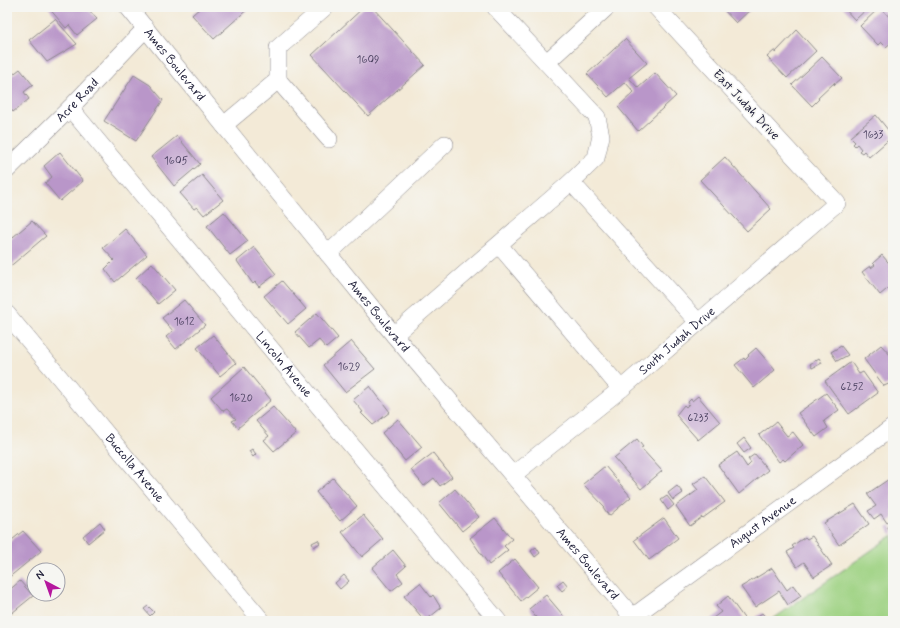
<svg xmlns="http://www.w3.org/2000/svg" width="900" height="628" viewBox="0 0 900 628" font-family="Mynerve,sans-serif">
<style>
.green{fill:#9ed282;stroke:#607a5e}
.building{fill:#b996c9}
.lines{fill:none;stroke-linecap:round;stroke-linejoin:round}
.minor-casing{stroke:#8a8689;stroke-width:18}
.minor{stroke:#fff;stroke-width:17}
.labels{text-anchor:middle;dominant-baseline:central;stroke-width:3;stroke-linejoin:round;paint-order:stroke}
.number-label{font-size:11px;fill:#483f5e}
.street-label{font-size:13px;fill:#22223b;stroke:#f6f6f2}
</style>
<rect width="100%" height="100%" fill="#f6f6f2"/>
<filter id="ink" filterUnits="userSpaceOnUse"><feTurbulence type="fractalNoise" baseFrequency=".025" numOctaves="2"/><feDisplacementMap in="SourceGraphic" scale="8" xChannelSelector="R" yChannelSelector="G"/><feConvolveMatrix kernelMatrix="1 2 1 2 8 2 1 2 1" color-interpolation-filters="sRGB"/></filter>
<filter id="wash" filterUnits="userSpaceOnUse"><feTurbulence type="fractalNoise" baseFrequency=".012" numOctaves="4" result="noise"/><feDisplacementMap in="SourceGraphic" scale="16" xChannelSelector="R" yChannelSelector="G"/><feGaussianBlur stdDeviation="0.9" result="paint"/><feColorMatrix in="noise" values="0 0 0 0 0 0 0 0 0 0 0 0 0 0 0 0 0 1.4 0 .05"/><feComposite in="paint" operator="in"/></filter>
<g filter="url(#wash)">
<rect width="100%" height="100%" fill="#f3ead7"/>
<path class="green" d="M 893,535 L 893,621 L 770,621 Z"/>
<g id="blocks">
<path class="building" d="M 48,7 L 90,7 L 88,9 L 97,19 L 77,35 L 69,25 L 66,28 Z
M 201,7 L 250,7 L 214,39 L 192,15 Z
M 364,7 L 372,7 L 425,65 L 368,116 L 312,55 Z
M 721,7 L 753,7 L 736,23 Z
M 843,7 L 869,7 L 855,20 Z
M 880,7 L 893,21 L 893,41 L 886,47 L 881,42 L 878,45 L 860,26 Z
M 55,19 L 77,44 L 47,62 L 29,40 Z
M 797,30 L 816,51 L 787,78 L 767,57 L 775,50 L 775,53 Z
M 625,39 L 647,63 L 629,78 L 638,88 L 655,73 L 676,96 L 638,131 L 618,107 L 634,92 L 625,82 L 608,97 L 587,74 Z
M 822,57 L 842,78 L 834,85 L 835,82 L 818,98 L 819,99 L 812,106 L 792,85 Z
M 20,69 L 33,85 L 24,92 L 29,99 L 13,112 L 9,106 L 7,107 L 7,79 Z
M 134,75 L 150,85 L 163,100 L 136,141 L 104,121 Z
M 876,115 L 893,136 L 869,157 L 864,151 L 862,153 L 859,151 L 861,149 L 857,144 L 855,146 L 853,144 L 855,142 L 850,137 Z
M 177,136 L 200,164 L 174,186 L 151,157 Z
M 60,152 L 83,181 L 60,201 L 45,183 L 52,177 L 44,166 Z
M 725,157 L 771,209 L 747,231 L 700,180 Z
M 202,175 L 223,200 L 204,215 L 197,207 L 194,209 L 180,193 Z
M 224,212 L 248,241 L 230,255 L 207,226 Z
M 32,221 L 46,236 L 7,269 L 7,242 Z
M 125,229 L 147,255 L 115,282 L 105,269 L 114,260 L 103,248 Z
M 254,247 L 276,274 L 259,287 L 255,282 L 253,284 L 237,261 Z
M 882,255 L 893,268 L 893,284 L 880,295 L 862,272 L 870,266 L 871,268 L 875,265 L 873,263 Z
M 152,263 L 175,290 L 158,304 L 136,278 Z
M 282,281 L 306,309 L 288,324 L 264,296 Z
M 184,300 L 205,325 L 176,349 L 166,337 L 173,331 L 162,318 Z
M 317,313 L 338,338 L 326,348 L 319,340 L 309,348 L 295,332 Z
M 213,335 L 236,363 L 220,376 L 197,348 Z
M 351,341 L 375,369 L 345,392 L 323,365 Z
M 881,345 L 893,358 L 893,382 L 884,386 L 864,359 Z
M 841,346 L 848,355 L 837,361 L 831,352 Z
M 756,348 L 775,370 L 754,388 L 735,365 L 744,358 L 745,360 L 749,356 L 748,355 Z
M 819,358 L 822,363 L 812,368 L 810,364 Z
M 851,362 L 859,374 L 863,372 L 878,393 L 849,414 L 825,381 Z
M 244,367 L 271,400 L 238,428 L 232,421 L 236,419 L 227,409 L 223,411 L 211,397 Z
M 370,386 L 390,412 L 373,425 L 361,413 L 363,412 L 353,400 Z
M 826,393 L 839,410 L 824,421 L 828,428 L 816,437 L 798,413 Z
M 698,396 L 720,422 L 698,440 L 676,415 L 684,405 L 686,407 L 689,404 L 688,402 L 691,399 L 692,401 Z
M 273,407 L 296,433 L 274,451 L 264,440 L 269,436 L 256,421 Z
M 398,419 L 422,447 L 405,461 L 382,433 Z
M 776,422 L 787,436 L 793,432 L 803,445 L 785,461 L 783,459 L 779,462 L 759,435 Z
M 744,438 L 751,448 L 744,453 L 737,444 Z
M 637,439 L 643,447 L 641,448 L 662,471 L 641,489 L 614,458 Z
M 252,449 L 256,454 L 253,457 L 249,451 Z
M 737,452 L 747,467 L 751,463 L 748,459 L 755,454 L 768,470 L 739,494 L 718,465 Z
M 433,453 L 452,477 L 440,486 L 434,478 L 424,486 L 411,470 Z
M 605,466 L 631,497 L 609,516 L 603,507 L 604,506 L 583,484 Z
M 705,476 L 725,502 L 703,518 L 702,517 L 690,526 L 676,506 L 698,490 L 693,484 Z
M 892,477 L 893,519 L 887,523 L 881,514 L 874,519 L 868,511 L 876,506 L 867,494 Z
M 333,478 L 357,506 L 340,521 L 316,492 Z
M 677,486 L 683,493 L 673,500 L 668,493 Z
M 455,489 L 479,517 L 462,531 L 439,503 Z
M 667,496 L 674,505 L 668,510 L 661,500 Z
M 855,504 L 869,524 L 839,545 L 824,523 Z
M 363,515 L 383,539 L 362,557 L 342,532 Z
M 495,518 L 512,539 L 504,546 L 508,550 L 489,565 L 470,538 Z
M 664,518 L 678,538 L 649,560 L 634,540 Z
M 100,522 L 105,529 L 88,543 L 83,536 Z
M 891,525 L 893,533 L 891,534 L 887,527 Z
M 23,531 L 41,551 L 7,579 L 7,544 Z
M 812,536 L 832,565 L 814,577 L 804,562 L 797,567 L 787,552 L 794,548 L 792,546 L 805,537 L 807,539 Z
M 318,540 L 320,543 L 314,547 L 312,543 Z
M 536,547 L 540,553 L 535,557 L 531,551 Z
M 393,550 L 406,566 L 397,574 L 403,582 L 391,591 L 372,568 Z
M 515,559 L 538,587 L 521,601 L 498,573 Z
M 772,568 L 787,590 L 793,585 L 801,596 L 788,605 L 779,591 L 755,607 L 741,587 Z
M 344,575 L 349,581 L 340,589 L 335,583 Z
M 563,580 L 568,586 L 562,591 L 557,585 Z
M 20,581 L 33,596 L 7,617 L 7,592 Z
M 420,583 L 431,597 L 433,595 L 441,608 L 425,621 L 404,596 Z
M 546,595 L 568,621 L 539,621 L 529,609 Z
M 728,596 L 746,621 L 709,621 L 721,612 L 716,606 Z
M 148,606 L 154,612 L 150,616 L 144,609 Z
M 762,613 L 767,619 L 763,621 L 757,621 L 755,618 Z"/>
</g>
</g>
<g filter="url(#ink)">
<use href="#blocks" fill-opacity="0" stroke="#8a8689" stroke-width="1"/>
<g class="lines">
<defs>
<g id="minor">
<path id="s1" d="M 128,7 L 394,335 L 636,621"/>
<path d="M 547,62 L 607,7"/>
<path d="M 278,80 L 329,139"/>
<path id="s2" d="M 70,108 L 498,621"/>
<path d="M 224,125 L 278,80 L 278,48 L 325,7"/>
<path id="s3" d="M 7,170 L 70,108 L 146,28"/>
<path d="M 571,182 L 698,322"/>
<path d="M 499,245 L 621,389"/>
<path d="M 328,254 L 445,144"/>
<path id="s4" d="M 7,314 L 262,621"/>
<path d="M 394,335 L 571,182 L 596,158 L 601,136 L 597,117 L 495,7"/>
<path id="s5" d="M 513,475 L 621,389 L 837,203 L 656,7"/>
<path id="s6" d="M 627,621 L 893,427"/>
</g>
</defs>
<use href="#minor" class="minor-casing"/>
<use href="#minor" class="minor"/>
</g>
</g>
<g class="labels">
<g class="number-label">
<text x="368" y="60">1609</text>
<text x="873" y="135">1633</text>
<text x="176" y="161">1605</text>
<text x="184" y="322">1612</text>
<text x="349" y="367">1629</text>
<text x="852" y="387">6252</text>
<text x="241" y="398">1620</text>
<text x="698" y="418">6233</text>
</g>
<g class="street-label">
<text stroke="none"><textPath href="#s1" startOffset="74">Ames Boulevard</textPath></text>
<text stroke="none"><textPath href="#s3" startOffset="99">Acre Road</textPath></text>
<text transform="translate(746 105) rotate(47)">East Judah Drive</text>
<text stroke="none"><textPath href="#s1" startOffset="398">Ames Boulevard</textPath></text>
<text stroke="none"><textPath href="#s5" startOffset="212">South Judah Drive</textPath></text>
<text stroke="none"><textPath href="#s2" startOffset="334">Lincoln Avenue</textPath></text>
<text stroke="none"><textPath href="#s4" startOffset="200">Buccolla Avenue</textPath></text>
<text stroke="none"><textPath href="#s6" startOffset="168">August Avenue</textPath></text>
<text stroke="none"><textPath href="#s1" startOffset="722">Ames Boulevard</textPath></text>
</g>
</g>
<rect width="900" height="628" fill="none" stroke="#f6f6f2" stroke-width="24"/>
<g transform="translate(46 582) rotate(319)"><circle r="19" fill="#f6f6f2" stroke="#a1a1a9"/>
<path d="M0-3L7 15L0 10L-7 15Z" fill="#b5179e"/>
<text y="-6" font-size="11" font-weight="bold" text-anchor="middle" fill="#22223b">N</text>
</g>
</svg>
